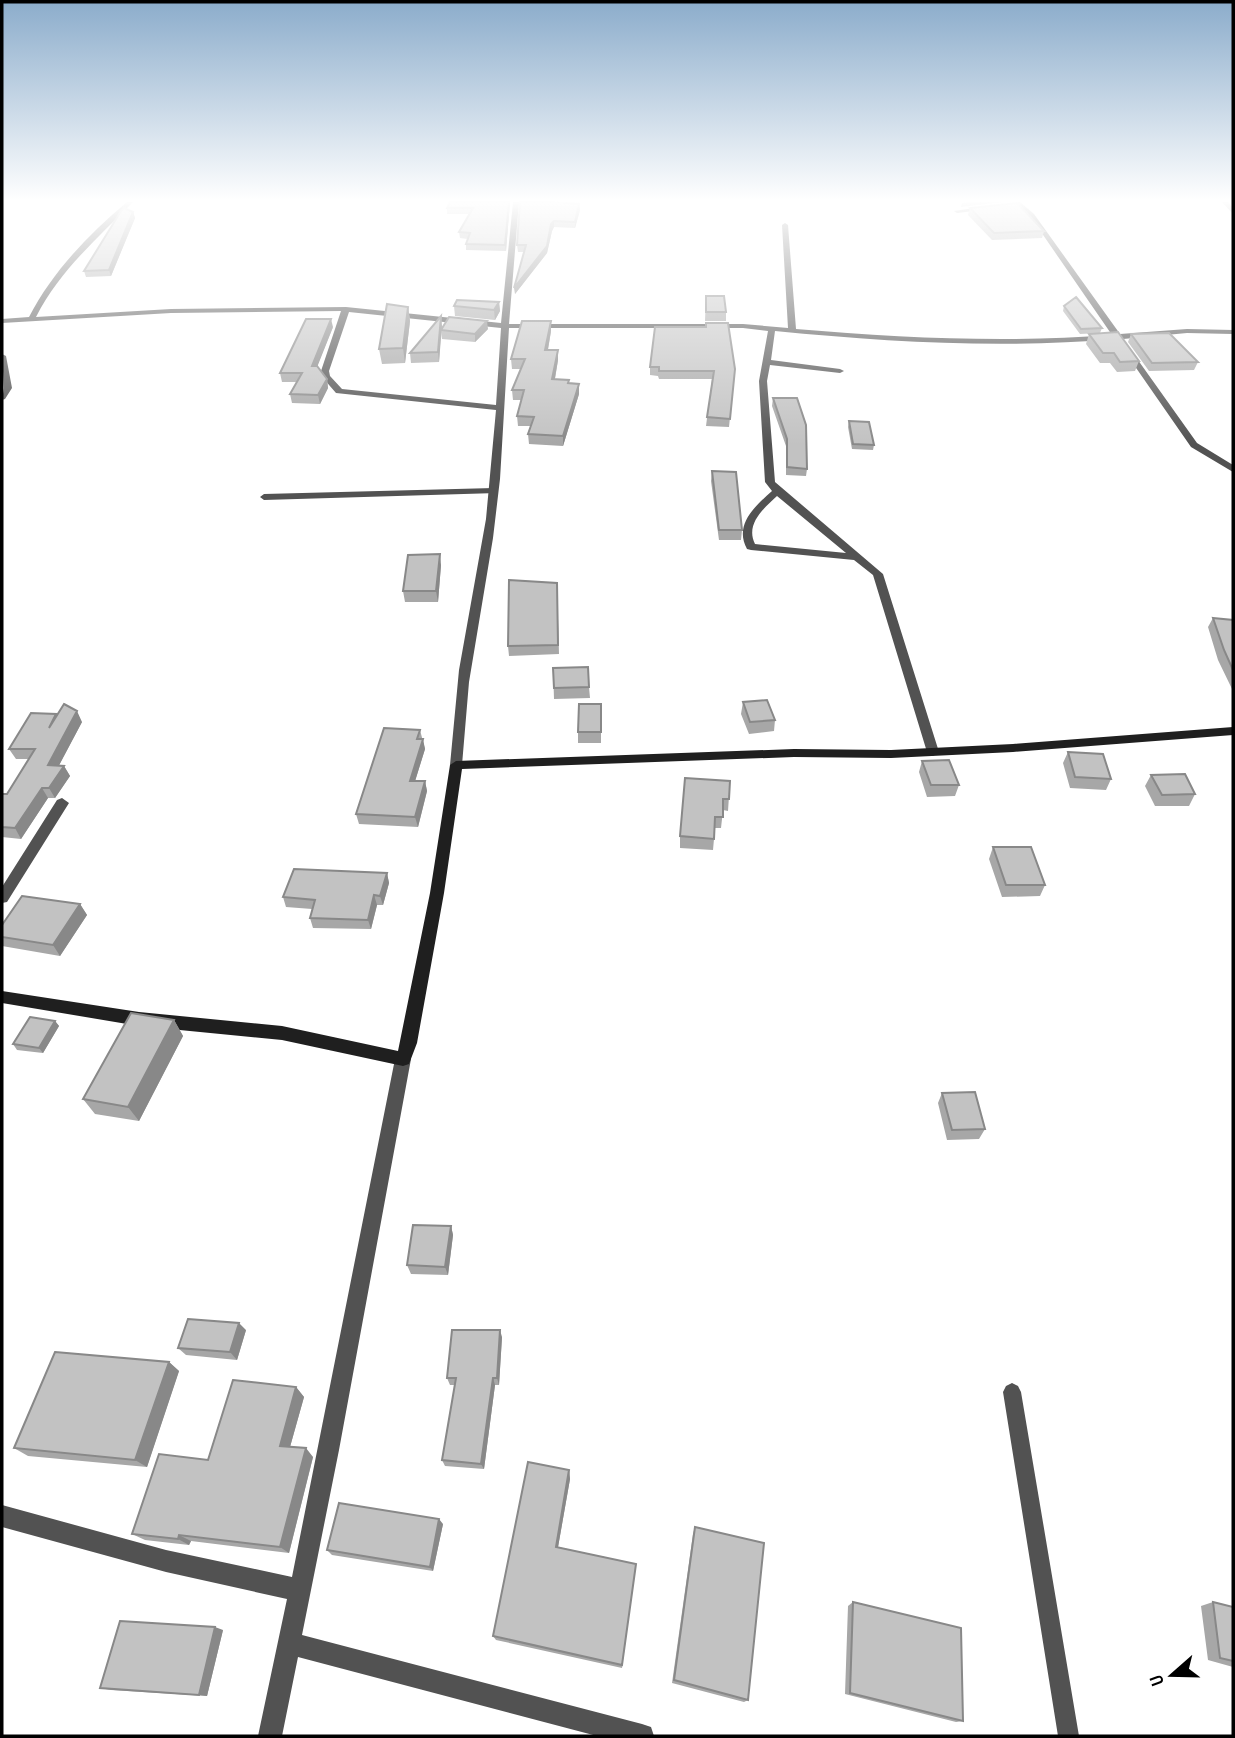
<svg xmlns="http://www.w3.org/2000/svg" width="1235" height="1738" viewBox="0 0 1235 1738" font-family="'Sofia Sans Condensed',sans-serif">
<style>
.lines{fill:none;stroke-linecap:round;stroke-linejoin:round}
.lane{fill:#525252;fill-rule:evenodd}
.street{fill:#525252;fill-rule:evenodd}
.secondary{fill:#1f1f1f;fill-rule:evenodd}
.wall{fill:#a7a7a7}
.shaded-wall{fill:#888}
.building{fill:#c2c2c2;stroke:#888;stroke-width:2}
</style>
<rect width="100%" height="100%" fill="#fff"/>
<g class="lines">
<path class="lane" d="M 494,488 L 498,491 L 497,493 L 264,500 L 260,497 L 264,494 Z
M 1012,1383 L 1018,1386 L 1021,1392 L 1079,1736 L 1058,1736 L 1003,1392 L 1006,1386 Z"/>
<path class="street" d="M 127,202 L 133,202 C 97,239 60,270 36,317 L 171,309 L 346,307 L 501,323 L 513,202 L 519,202 L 509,324 L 743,324 L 788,328 L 782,225 L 785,223 L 788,225 L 796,329 C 901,338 1007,343 1112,335 L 1030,216 L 1014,202 L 1020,202 L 1034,214 L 1120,334 L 1187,329 L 1233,330 L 1233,334 L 1187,333 L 1123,339 L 1197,443 L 1233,465 L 1233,472 L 1191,447 L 1116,339 C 1001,349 889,342 775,331 L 771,360 L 840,369 L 844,371 L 840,373 L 770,365 L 767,381 L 775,482 L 883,574 L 939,752 L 933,756 L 927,752 L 873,575 L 854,560 L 751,550 L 747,549 C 734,525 754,507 772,491 L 765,482 L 759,381 L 768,331 L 743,328 L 509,328 L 500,479 L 493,538 L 469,682 L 462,765 L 456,769 L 450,765 L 459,670 L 486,519 L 496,410 L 336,393 L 323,378 L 321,371 L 341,311 L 171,313 L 2,323 L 2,319 L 29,317 C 53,271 88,235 127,202 ZM 349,312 L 501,328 L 496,405 L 342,389 L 330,376 L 329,371 ZM 777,496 L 846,553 L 755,544 C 745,524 764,508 777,496 Z
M 1222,202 L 1228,202 L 1233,208 L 1233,214 Z
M 988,206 L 990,209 L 957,213 L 954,211 Z
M 2,354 L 6,356 L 12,388 L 5,399 L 2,400 L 4,388 Z
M 62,798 L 69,803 L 7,902 L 2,903 L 2,887 L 57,800 Z
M 403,1052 L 409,1054 L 411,1059 L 339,1450 L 302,1635 L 642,1724 L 651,1727 L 654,1736 L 597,1736 L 298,1657 L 282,1736 L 258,1736 L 287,1599 L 166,1572 L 2,1527 L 2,1505 L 166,1550 L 292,1577 L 395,1059 L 397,1054 Z"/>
<path class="secondary" d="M 1233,727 L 1233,735 L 1013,752 L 891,758 L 794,757 L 462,769 L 444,893 L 417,1043 L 409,1064 L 403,1066 L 282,1040 L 139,1026 L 2,1003 L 2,991 L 139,1012 L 282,1026 L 398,1051 L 430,893 L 450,765 L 456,761 L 794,749 L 891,750 L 1013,744 Z"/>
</g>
<path class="wall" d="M 510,202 L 506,251 L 466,250 L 466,244 L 468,239 L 460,238 L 459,232 L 470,214 L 447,214 L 447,208 Z
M 555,203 L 579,204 L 580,210 L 575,228 L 554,227 L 552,231 L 547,253 L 515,294 L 524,252 L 518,252 L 517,245 Z
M 970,208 L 1044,231 L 1042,238 L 992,240 L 968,215 Z
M 133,212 L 135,218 L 111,276 L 86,277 L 84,271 Z
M 706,296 L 726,312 L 726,321 L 705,321 Z
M 499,302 L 500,311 L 495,320 L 455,316 L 454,306 Z
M 1064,306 L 1102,328 L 1100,333 L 1080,334 L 1063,311 Z
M 408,307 L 410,321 L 405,363 L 382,364 L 379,349 Z
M 442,326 L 441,330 L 488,329 L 475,342 L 442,339 L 441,331 L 439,362 L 411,363 L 410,353 Z
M 333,327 L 317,366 L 327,379 L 328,388 L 320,404 L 292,403 L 290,394 L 297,382 L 282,382 L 280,373 Z
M 551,331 L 548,350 L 558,360 L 555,379 L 579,394 L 563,446 L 529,444 L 528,434 L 531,426 L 518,426 L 517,416 L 522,400 L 513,400 L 512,390 L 521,369 L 512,369 L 511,359 Z
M 1089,334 L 1139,361 L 1135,371 L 1117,372 L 1110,363 L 1100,363 L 1086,344 Z
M 1131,334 L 1198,362 L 1194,370 L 1149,371 L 1128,342 Z
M 650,367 L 735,369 L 729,427 L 706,426 L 712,379 L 659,379 L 658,376 L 650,375 Z
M 773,398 L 807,469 L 806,476 L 786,475 L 786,446 L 772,406 Z
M 849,421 L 874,445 L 873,450 L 852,449 L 848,427 Z
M 712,471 L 742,530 L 741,540 L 719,540 L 711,481 Z
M 441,565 L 438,602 L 405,602 L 403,591 Z
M 557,583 L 559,654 L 509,656 L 508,646 Z
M 1213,618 L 1233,620 L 1233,691 L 1218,660 L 1208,627 Z
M 553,668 L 589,687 L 590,698 L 554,699 Z
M 743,702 L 775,720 L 774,731 L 749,734 L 741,714 Z
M 601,704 L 601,743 L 578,743 L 578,732 Z
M 56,715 L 82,722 L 59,765 L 64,766 L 70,776 L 55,798 L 48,798 L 21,839 L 2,837 L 2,794 L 7,794 L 29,759 L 16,759 L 9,749 Z
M 420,730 L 425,749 L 415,781 L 425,781 L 427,791 L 418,827 L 359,824 L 356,814 Z
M 1068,752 L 1111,779 L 1106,790 L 1070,788 L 1063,763 Z
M 922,761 L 959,785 L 955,796 L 927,797 L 919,772 Z
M 1151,775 L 1195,794 L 1189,806 L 1155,806 L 1145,786 Z
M 730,781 L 728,811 L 723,810 L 721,828 L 715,828 L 713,850 L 680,848 L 680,836 Z
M 993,847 L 1045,885 L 1040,896 L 1002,897 L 989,859 Z
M 387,873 L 389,883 L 383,905 L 377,905 L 371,929 L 313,928 L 310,918 L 312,909 L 286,907 L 283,897 Z
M 80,904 L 87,915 L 60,956 L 2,946 L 2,925 Z
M 174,1020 L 183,1036 L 139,1121 L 95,1114 L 83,1099 Z
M 55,1021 L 59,1026 L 43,1053 L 17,1050 L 13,1044 Z
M 942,1093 L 985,1129 L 979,1139 L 947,1140 L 938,1103 Z
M 451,1226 L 453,1235 L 448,1275 L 411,1274 L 407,1265 Z
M 246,1330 L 237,1360 L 186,1355 L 178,1348 Z
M 502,1337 L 499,1385 L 495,1385 L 484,1469 L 445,1466 L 442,1460 L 455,1385 L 450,1385 L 447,1378 Z
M 169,1362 L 179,1371 L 147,1467 L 28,1456 L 14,1448 Z
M 296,1387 L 304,1397 L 290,1447 L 313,1457 L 289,1553 L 191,1541 L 189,1545 L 145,1540 L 132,1534 L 208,1460 Z
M 569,1470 L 570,1479 L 558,1547 L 636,1564 L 622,1668 L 496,1640 L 493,1636 Z
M 443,1524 L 433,1571 L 332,1555 L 327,1550 Z
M 695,1527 L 748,1700 L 744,1702 L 672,1683 L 693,1534 Z
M 853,1602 L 963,1721 L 956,1722 L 845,1694 L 848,1606 Z
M 1213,1602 L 1233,1607 L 1233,1667 L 1208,1660 L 1201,1606 Z
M 223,1630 L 207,1696 L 111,1690 L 100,1688 Z"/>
<path class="shaded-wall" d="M 509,202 L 511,202 L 510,202 L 506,251 L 505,245 Z
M 973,202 L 1003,202 L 961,207 L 962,203 Z
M 579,204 L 580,210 L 575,228 L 575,222 Z
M 133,212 L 135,218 L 111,276 L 109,270 Z
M 554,221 L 554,227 L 552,231 L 547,253 L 515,294 L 514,288 Z
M 499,302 L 500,311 L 495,320 L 494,310 Z
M 408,307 L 410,321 L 405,363 L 403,348 Z
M 441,316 L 442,326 L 439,362 L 438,352 Z
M 331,319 L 333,327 L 314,375 L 312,366 Z
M 487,321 L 488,329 L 475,342 L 475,334 Z
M 551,321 L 551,331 L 546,360 L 545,350 Z
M 558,350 L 558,360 L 553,389 L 552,379 Z
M 327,379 L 328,388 L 320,404 L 318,395 Z
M 579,384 L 579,394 L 563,446 L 563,436 Z
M 440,554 L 441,565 L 438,602 L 436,591 Z
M 77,711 L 82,722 L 54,775 L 48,765 Z
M 423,739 L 425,749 L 412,791 L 410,781 Z
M 64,766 L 70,776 L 55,798 L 49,788 Z
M 425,781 L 427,791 L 418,827 L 415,817 Z
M 42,788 L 48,798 L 21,839 L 15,828 Z
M 387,873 L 389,883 L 383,905 L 380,896 Z
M 374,895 L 377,905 L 371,929 L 368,920 Z
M 80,904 L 87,915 L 60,956 L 53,945 Z
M 174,1020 L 183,1036 L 139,1121 L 128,1107 Z
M 55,1021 L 59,1026 L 43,1053 L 39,1048 Z
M 451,1226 L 453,1235 L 448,1275 L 445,1267 Z
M 239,1323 L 246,1330 L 237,1360 L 230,1352 Z
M 500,1330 L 502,1337 L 499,1385 L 497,1378 Z
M 169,1362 L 179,1371 L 147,1467 L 135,1460 Z
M 493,1378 L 495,1385 L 484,1469 L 481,1464 Z
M 296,1387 L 304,1397 L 288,1454 L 280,1446 Z
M 306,1448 L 313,1457 L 289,1553 L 280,1547 Z
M 569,1470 L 570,1479 L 557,1553 L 556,1547 Z
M 439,1519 L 443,1524 L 433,1571 L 430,1567 Z
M 179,1535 L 191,1541 L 189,1545 L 178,1539 Z
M 215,1627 L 223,1630 L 207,1696 L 199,1695 Z"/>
<path class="building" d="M 450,202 L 509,202 L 505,245 L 466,244 L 470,233 L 459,232 L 473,208 L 447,208 Z
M 520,202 L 552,202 L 579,204 L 575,222 L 554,221 L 551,224 L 547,246 L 514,288 L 526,245 L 517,245 Z
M 1017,203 L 1044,231 L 994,233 L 970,208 Z
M 124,208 L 133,212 L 109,270 L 84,271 L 121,211 Z
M 706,296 L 724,296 L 726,312 L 706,312 Z
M 1076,297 L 1102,328 L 1081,329 L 1064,306 Z
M 457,300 L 499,302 L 494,310 L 454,306 Z
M 387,304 L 408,307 L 403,348 L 379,349 Z
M 441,316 L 438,352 L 410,353 Z
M 449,317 L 487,321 L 475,334 L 441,330 Z
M 306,319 L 331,319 L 312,366 L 317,366 L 327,379 L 318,395 L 290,394 L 302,373 L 280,373 Z
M 522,321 L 551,321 L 545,350 L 558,350 L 552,379 L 569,380 L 568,383 L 579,384 L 563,436 L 528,434 L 534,417 L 517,416 L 524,390 L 512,390 L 525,359 L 511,359 Z
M 706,323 L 728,323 L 735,369 L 730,419 L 707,417 L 714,371 L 659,371 L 659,367 L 650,367 L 655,327 L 706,327 Z
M 1118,332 L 1139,361 L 1120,362 L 1114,353 L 1103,353 L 1089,334 Z
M 1169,333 L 1198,362 L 1152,363 L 1131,334 Z
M 773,398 L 797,398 L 806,425 L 807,469 L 787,467 L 787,439 Z
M 849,421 L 869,422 L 874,445 L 853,444 Z
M 712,471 L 736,472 L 742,530 L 719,530 Z
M 440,554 L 436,591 L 403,591 L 408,555 Z
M 509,580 L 557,583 L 558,645 L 508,646 Z
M 1213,618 L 1233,620 L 1233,670 L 1224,650 Z
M 588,667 L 589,687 L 554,688 L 553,668 Z
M 767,700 L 775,720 L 750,722 L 743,702 Z
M 64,704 L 77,711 L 48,765 L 64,766 L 49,788 L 42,788 L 15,828 L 2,827 L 2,794 L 7,794 L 35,749 L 9,749 L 31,713 L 56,714 L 49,728 Z
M 579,704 L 601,704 L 601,732 L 578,732 Z
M 384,728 L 420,730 L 417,739 L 423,739 L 410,781 L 425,781 L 415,817 L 356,814 Z
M 1068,752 L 1103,754 L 1111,779 L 1075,777 Z
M 949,760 L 959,785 L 931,785 L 922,761 Z
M 1185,774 L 1195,794 L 1162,795 L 1151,775 Z
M 685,778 L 730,781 L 729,799 L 723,799 L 723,817 L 715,817 L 714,839 L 680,836 Z
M 993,847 L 1031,847 L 1045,885 L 1006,885 Z
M 294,869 L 387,873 L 380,896 L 374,895 L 368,920 L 310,918 L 315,900 L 283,897 Z
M 22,896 L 80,904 L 53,945 L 2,937 L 2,925 Z
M 131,1013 L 174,1020 L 128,1107 L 83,1099 Z
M 30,1017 L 55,1021 L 39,1048 L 13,1044 Z
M 975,1092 L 985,1129 L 952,1130 L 942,1093 Z
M 413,1225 L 451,1226 L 445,1267 L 407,1265 Z
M 188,1319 L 239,1323 L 230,1352 L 178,1348 Z
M 452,1330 L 500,1330 L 497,1378 L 493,1378 L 481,1464 L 442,1460 L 456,1378 L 447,1378 Z
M 55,1352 L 169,1362 L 135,1460 L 14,1448 Z
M 233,1380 L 296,1387 L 280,1446 L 306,1448 L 280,1547 L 179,1535 L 178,1539 L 132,1534 L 159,1454 L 208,1460 Z
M 528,1462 L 569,1470 L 556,1547 L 636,1564 L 622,1665 L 493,1636 Z
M 339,1503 L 439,1519 L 430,1567 L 327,1550 Z
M 695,1527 L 764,1543 L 748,1700 L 674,1680 Z
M 853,1602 L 961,1628 L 963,1721 L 850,1693 Z
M 1213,1602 L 1233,1607 L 1233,1661 L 1220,1658 Z
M 120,1621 L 215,1627 L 199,1695 L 100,1688 Z"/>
<linearGradient id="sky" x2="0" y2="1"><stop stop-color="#8baccb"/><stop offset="0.45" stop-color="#fff"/><stop offset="1" stop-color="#fff" stop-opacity="0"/></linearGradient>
<rect width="1235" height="445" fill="url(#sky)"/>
<rect width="1235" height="1738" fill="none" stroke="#000000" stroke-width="7"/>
<g transform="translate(1172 1675) rotate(250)" stroke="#ffffff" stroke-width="5" paint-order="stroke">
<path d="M0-5L12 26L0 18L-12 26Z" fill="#000000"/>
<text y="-10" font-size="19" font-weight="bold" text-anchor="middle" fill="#000000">U</text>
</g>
</svg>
